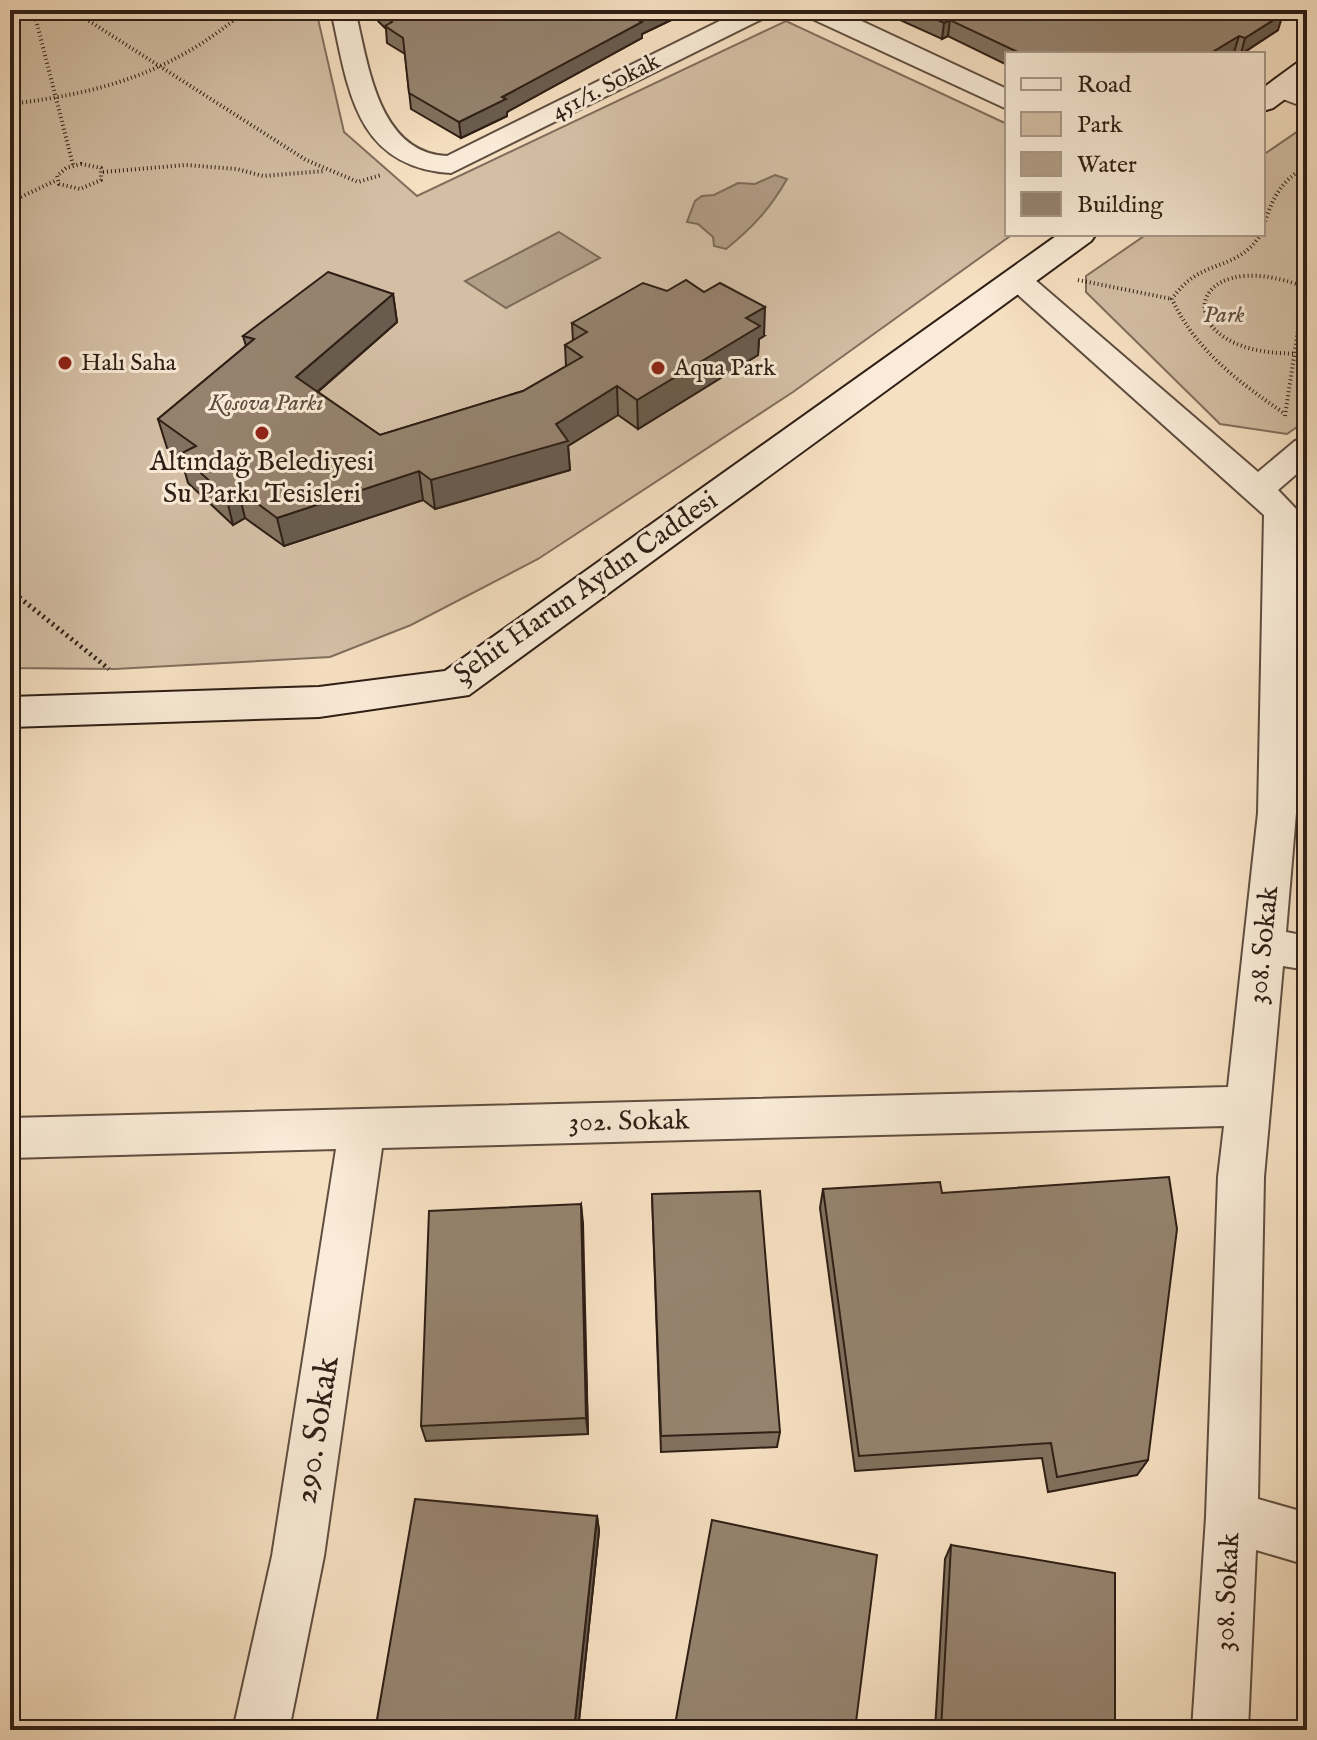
<svg xmlns="http://www.w3.org/2000/svg" width="1317" height="1740" viewBox="0 0 1317 1740" font-family="'IM FELL English',serif">
<style>
.green{fill:#d4bfa5;stroke:#816e5d;stroke-width:2}
.water{fill:#b29e87;stroke:#7d6b59;stroke-width:2}
.lines{fill:none;stroke-linecap:round;stroke-linejoin:round}
.minor-casing{stroke:#604e40;stroke-width:4}
.tertiary-casing{stroke:#604e40;stroke-width:4}
.secondary-casing{stroke:#2e1e15;stroke-width:4}
.path-far1{stroke:#2e1e15;stroke-width:4;stroke-dasharray:1 3;stroke-linecap:butt}
.path{stroke:#2e1e15;stroke-width:5;stroke-dasharray:2 4;stroke-linecap:butt}
.minor{fill:#f9ebd7;fill-rule:evenodd}
.tertiary{fill:#f9ebd7;fill-rule:evenodd}
.secondary{fill:#f9ebd7;fill-rule:evenodd}
.wall{fill:#81715f;stroke:#2e1e15;stroke-width:2}
.shaded-wall{fill:#695c4e;stroke:#2e1e15;stroke-width:2}
.building{fill:#96836f;stroke:#2e1e15;stroke-width:2}
.poi-dot{fill:#8f2418;stroke:#f9ebd7;stroke-width:3}
.labels{text-anchor:middle;dominant-baseline:central;stroke-width:6;stroke-linejoin:round;paint-order:stroke}
.far-street-label{font-size:24px;fill:#2e1e15;stroke:#f9ebd7}
.far-park-label{font-size:24px;font-style:italic;fill:#604e40;stroke:#f9ebd7}
.far-poi-label{font-size:24px;fill:#2e1e15;stroke:#f9ebd7;text-anchor:start}
.poi-label{font-size:28px;fill:#2e1e15;stroke:#f9ebd7}
.street-label{font-size:28px;fill:#2e1e15;stroke:#f9ebd7}
.near-street-label{font-size:34px;fill:#2e1e15;stroke:#f9ebd7}
</style>
<rect width="100%" height="100%" fill="#f6e0c2"/>
<filter id="stains"><feTurbulence type="fractalNoise" baseFrequency=".0025" numOctaves="4"/><feColorMatrix values="0 0 0 0 .2 0 0 0 0 .09 0 0 0 0 .02 0 0 0 .5 -.17"/></filter>
<radialGradient id="worn" r=".72"><stop offset=".6" stop-color="#630" stop-opacity="0"/><stop offset="1" stop-color="#630" stop-opacity=".3"/></radialGradient>
<path class="green" d="M 10,10 L 316,10 L 344,132 L 417,196 L 786,21 L 1007,124 L 1007,234 L 1013,234 L 793,392 L 538,559 L 411,625 L 330,657 L 115,669 L 10,668 Z
M 1307,125 L 1307,420 L 1287,434 L 1220,424 L 1086,292 L 1086,276 L 1147,234 L 1263,234 L 1263,155 Z"/>
<path class="water" d="M 775,175 L 787,179 C 770,209 752,228 726,249 L 714,246 L 713,237 L 698,224 L 687,222 L 695,201 L 702,196 L 714,195 L 738,183 L 755,184 Z
M 559,232 L 600,258 L 506,308 L 465,281 Z"/>
<g class="lines">
<defs>
<path id="minor" d="M 331,10 L 355,10 C 368,62 377,153 447,156 L 742,10 L 773,10 L 770,15 L 451,173 C 354,167 348,87 331,10 Z
M 1281,81 L 1307,90 L 1307,108 L 1272,95 L 1268,89 L 1272,83 Z
M 1017,270 L 1027,273 L 1258,472 L 1295,441 L 1307,437 L 1307,465 L 1278,490 L 1298,511 L 1296,813 L 1286,932 L 1307,936 L 1307,970 L 1283,966 L 1264,1177 L 1258,1499 L 1307,1513 L 1307,1565 L 1256,1550 L 1248,1730 L 1192,1730 L 1206,1517 L 1218,1177 L 1224,1126 L 382,1148 L 324,1556 L 289,1730 L 233,1730 L 272,1556 L 336,1149 L 10,1158 L 10,1118 L 1228,1087 L 1258,813 L 1264,515 L 1007,285 L 1002,279 L 1007,273 Z"/>
<path id="tertiary" d="M 802,10 L 838,10 L 1007,89 L 1007,109 L 806,16 Z"/>
<path id="secondary" d="M 1307,60 L 1307,83 L 1273,108 L 1263,111 L 1263,88 L 1297,63 Z
M 1059,234 L 1096,234 L 1091,241 L 469,695 L 319,717 L 10,727 L 10,697 L 319,687 L 445,671 Z"/>
</defs>
<use href="#minor" class="minor-casing"/>
<use href="#tertiary" class="tertiary-casing"/>
<use href="#secondary" class="secondary-casing"/>
<path class="path-far1" d="M 37,10 L 34,12 L 73,165
M 72,10 L 306,160 L 358,182 L 381,175
M 10,104 C 103,93 174,72 246,10
M 81,164 L 101,168 L 101,180 L 80,189 L 59,184 L 57,176 L 66,168 Z
M 103,172 L 186,165 L 237,169 L 263,176 L 325,171
M 10,202 L 57,180
M 1263,229 C 1271,200 1280,181 1307,166
M 1261,234 C 1236,274 1201,256 1172,299 C 1196,351 1239,382 1285,414
M 1078,280 L 1172,299
M 1307,288 C 1179,237 1162,362 1307,353
M 1285,416 L 1307,271"/>
<path class="path" d="M 10,590 L 109,669"/>
<use href="#minor" class="minor"/>
<use href="#tertiary" class="tertiary"/>
<use href="#secondary" class="secondary"/>
</g>
<path class="wall" d="M 377,10 L 692,10 L 642,34 L 642,38 L 507,112 L 507,116 L 461,138 L 411,109 L 405,54 L 387,43 L 386,29 L 378,21 Z
M 878,10 L 1274,10 L 1278,30 L 1242,54 L 1234,52 L 1231,54 L 1007,54 L 1007,65 L 948,36 L 942,39 Z
M 393,294 L 397,322 L 318,392 L 380,435 L 523,391 L 566,366 L 565,345 L 573,341 L 572,323 L 764,336 L 759,339 L 758,355 L 638,429 L 618,415 L 568,446 L 570,470 L 435,509 L 423,500 L 284,546 L 245,518 L 233,525 L 188,483 L 181,458 L 167,448 L 158,419 L 246,346 L 243,336 Z
M 823,1189 L 942,1193 L 1148,1460 L 1137,1475 L 1048,1492 L 1042,1458 L 855,1471 L 820,1208 Z
M 652,1194 L 780,1432 L 777,1447 L 661,1452 Z
M 581,1204 L 588,1434 L 426,1441 L 421,1426 Z
M 597,1516 L 599,1531 L 578,1730 L 380,1730 L 376,1725 Z
M 951,1545 L 1115,1730 L 935,1730 L 945,1559 Z"/>
<path class="shaded-wall" d="M 658,10 L 692,10 L 642,34 L 642,38 L 507,112 L 507,116 L 461,138 L 459,122 L 638,20 Z
M 1283,14 L 1278,30 L 1241,54 L 1245,38 Z
M 950,20 L 948,36 L 942,39 L 944,23 Z
M 1239,36 L 1234,52 L 1231,54 L 1209,54 Z
M 393,294 L 397,322 L 301,406 L 296,377 Z
M 765,307 L 764,336 L 759,339 L 758,355 L 638,429 L 637,400 L 746,318 Z
M 617,386 L 618,415 L 568,446 L 570,470 L 435,509 L 431,480 L 556,424 Z
M 419,471 L 423,500 L 284,546 L 277,518 Z
M 238,489 L 245,518 L 233,525 L 226,496 Z
M 581,1204 L 583,1223 L 588,1434 L 586,1418 Z
M 597,1516 L 599,1531 L 578,1730 L 574,1730 Z"/>
<path class="building" d="M 381,10 L 658,10 L 638,20 L 642,22 L 502,97 L 506,99 L 459,122 L 409,93 L 403,38 L 385,26 L 392,22 Z
M 915,10 L 1274,10 L 1283,14 L 1245,38 L 1239,36 L 1209,54 L 1022,54 L 950,20 L 944,23 Z
M 328,272 L 393,294 L 296,377 L 380,435 L 523,391 L 582,357 L 565,345 L 587,332 L 572,323 L 643,283 L 667,291 L 686,280 L 704,292 L 720,283 L 765,307 L 746,318 L 760,326 L 637,400 L 617,386 L 556,424 L 568,441 L 431,480 L 419,471 L 277,518 L 238,489 L 226,496 L 180,454 L 196,446 L 158,419 L 254,339 L 243,336 Z
M 1169,1177 L 1177,1229 L 1148,1460 L 1057,1477 L 1051,1443 L 859,1456 L 823,1189 L 940,1182 L 942,1193 Z
M 760,1191 L 780,1432 L 661,1436 L 652,1194 Z
M 581,1204 L 586,1418 L 421,1426 L 429,1211 Z
M 415,1499 L 597,1516 L 574,1730 L 431,1730 L 376,1725 Z
M 712,1520 L 877,1555 L 855,1730 L 674,1730 Z
M 951,1545 L 1115,1573 L 1115,1730 L 941,1730 Z"/>
<g class="poi-dot">
<circle cx="65" cy="363" r="8"/>
<circle cx="658" cy="368" r="8"/>
<circle cx="262" cy="433" r="8"/>
</g>
<g class="labels">
<g class="far-street-label">
<text transform="translate(606 87) rotate(-27)">451/1. Sokak</text>
</g>
<g class="far-park-label">
<text x="1224" y="315">Park</text>
<text x="266" y="403">Kosova Parkı</text>
</g>
<g class="far-poi-label">
<text x="81" y="363">Halı Saha</text>
<text x="674" y="368">Aqua Park</text>
</g>
<g class="poi-label">
<text x="262" y="462">Altındağ Belediyesi<tspan x="262" dy="32">Su Parkı Tesisleri</tspan></text>
</g>
<g class="street-label">
<text transform="translate(586 588) rotate(-35)">Şehit Harun Aydın Caddesi</text>
<text transform="translate(1264 945) rotate(-84)">308. Sokak</text>
<text transform="translate(629 1122) rotate(-1)">302. Sokak</text>
<text transform="translate(1228 1592) rotate(-87)">308. Sokak</text>
</g>
<g class="near-street-label">
<text transform="translate(317 1430) rotate(-81)">290. Sokak</text>
</g>
</g>
<rect width="1317" height="1740" fill="none" stroke="#f6e0c2" stroke-width="40"/>
<rect x="12" y="12" width="1293" height="1716" fill="none" stroke="#2e1e15" stroke-width="4"/>
<rect x="20" y="20" width="1277" height="1700" fill="none" stroke="#2e1e15" stroke-width="2"/>
<rect x="1005" y="52" width="260" height="184" fill="#f9ebd7" stroke="#a89989" stroke-width="2"/>
<rect x="1021" y="78" width="40" height="12" fill="#f9ebd7" stroke="#a89989" stroke-width="2"/>
<text x="1077" y="92" font-size="24" fill="#2e1e15">Road</text>
<rect x="1021" y="112" width="40" height="24" fill="#d4bfa5" stroke="#a89989" stroke-width="2"/>
<text x="1077" y="132" font-size="24" fill="#2e1e15">Park</text>
<rect x="1021" y="152" width="40" height="24" fill="#b29e87" stroke="#a89989" stroke-width="2"/>
<text x="1077" y="172" font-size="24" fill="#2e1e15">Water</text>
<rect x="1021" y="192" width="40" height="24" fill="#96836f" stroke="#a89989" stroke-width="2"/>
<text x="1077" y="212" font-size="24" fill="#2e1e15">Building</text>
<rect width="100%" height="100%" filter="url(#stains)"/>
<rect width="100%" height="100%" fill="url(#worn)"/>
</svg>
